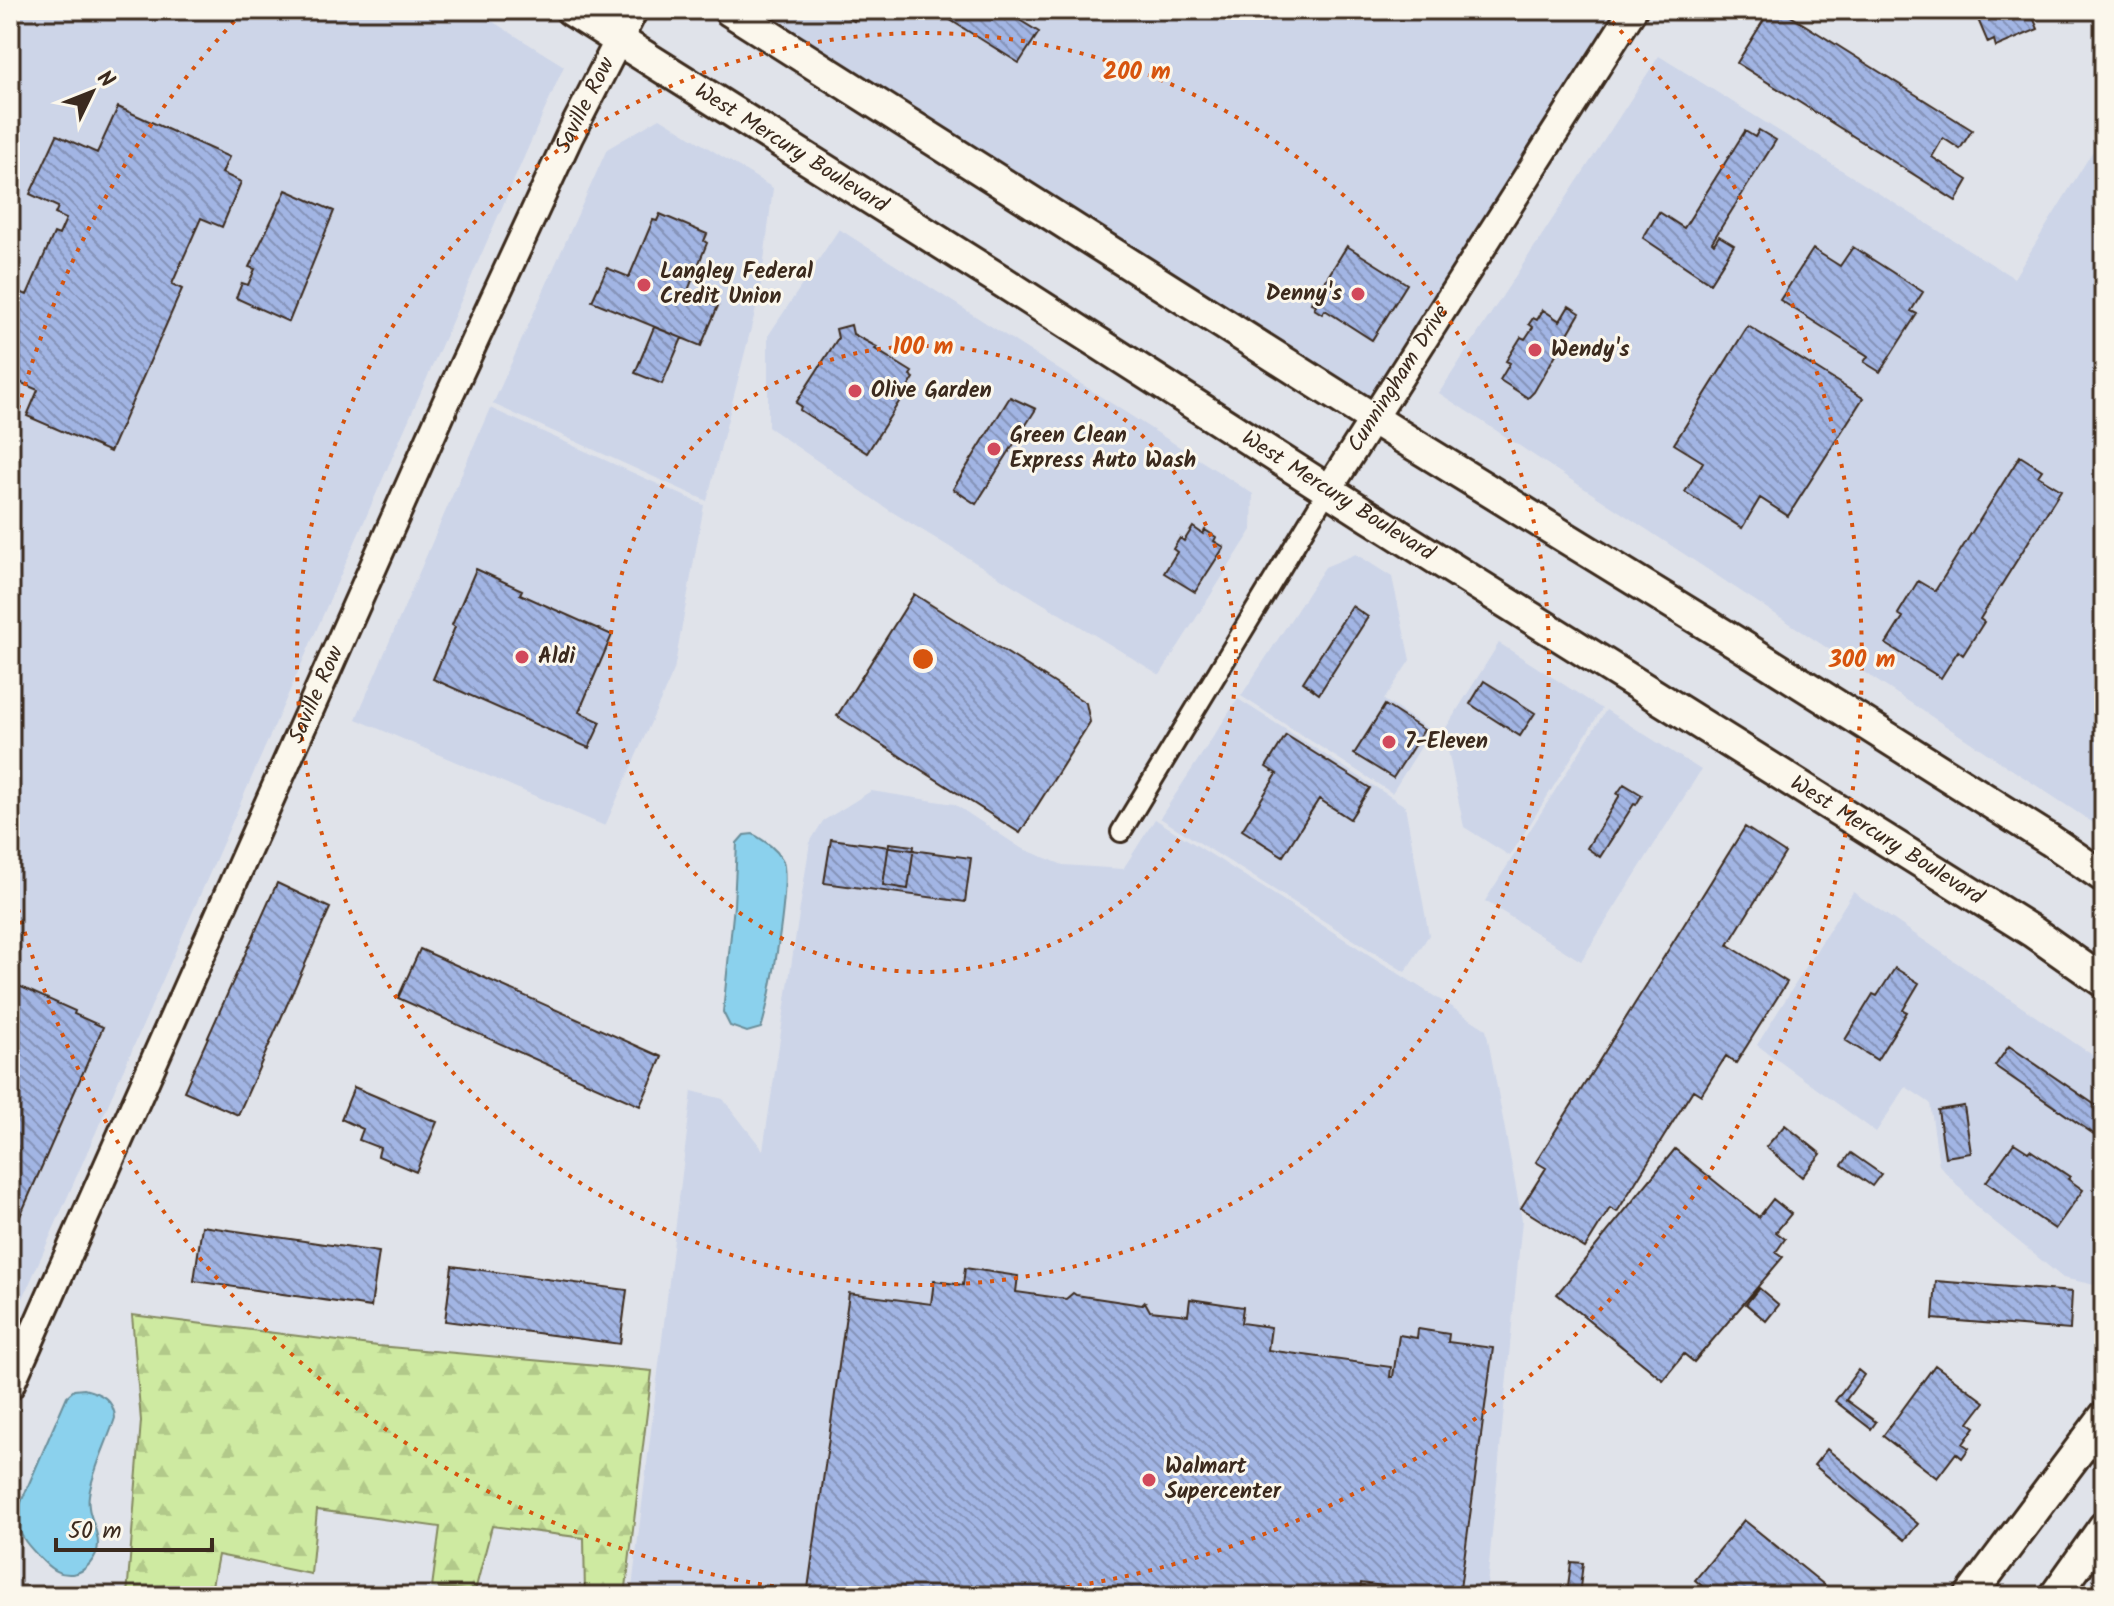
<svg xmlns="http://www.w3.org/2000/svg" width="2114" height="1606" viewBox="0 0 2114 1606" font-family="Kalam,sans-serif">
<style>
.built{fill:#cdd5e8}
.forest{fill:url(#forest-firs);stroke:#848a60;stroke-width:2}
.water{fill:#8bd1ed;stroke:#6b8e9a;stroke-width:2}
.building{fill:url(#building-back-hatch);stroke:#3b2a1e;stroke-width:2}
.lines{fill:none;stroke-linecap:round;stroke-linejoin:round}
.street-casing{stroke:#3b2a1e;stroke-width:24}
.secondary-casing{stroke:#3b2a1e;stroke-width:32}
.primary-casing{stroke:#3b2a1e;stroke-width:36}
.street{stroke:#fbf7ec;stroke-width:18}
.secondary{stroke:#fbf7ec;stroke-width:26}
.primary{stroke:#fbf7ec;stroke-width:30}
.ring{fill:none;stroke:#d7540e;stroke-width:4;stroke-dasharray:4 8}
.poi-dot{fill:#d1495b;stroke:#fbf7ec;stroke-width:3}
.labels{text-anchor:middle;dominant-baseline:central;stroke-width:6;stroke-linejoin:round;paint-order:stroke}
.street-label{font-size:22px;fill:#3b2a1e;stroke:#fbf7ec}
.poi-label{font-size:22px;font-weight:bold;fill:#3b2a1e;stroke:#fbf7ec;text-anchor:start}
.centre{fill:#d7540e;stroke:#fbf7ec;stroke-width:4}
.ring-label{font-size:24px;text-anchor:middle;font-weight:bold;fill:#d7540e;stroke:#fbf7ec;stroke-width:6;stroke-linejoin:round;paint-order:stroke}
</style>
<defs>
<pattern id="forest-firs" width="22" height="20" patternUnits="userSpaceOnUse" patternTransform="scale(2)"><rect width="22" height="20" fill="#ceeaa1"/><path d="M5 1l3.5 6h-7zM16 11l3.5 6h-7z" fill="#b2c98a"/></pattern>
<pattern id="building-back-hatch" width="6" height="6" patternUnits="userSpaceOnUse" patternTransform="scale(2)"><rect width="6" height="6" fill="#a2b5e4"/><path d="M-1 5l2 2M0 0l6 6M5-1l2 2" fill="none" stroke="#8593b8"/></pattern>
</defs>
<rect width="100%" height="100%" fill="#e0e3ea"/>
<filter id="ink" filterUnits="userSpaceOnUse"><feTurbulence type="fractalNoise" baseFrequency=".0125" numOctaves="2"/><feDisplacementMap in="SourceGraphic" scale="16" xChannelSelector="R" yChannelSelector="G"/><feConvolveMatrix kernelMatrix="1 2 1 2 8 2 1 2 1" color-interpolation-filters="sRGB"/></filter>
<g filter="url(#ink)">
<path class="built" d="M 10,10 L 474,10 L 564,66 L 10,1328 Z
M 733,10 L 1636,10 L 1378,416 Z
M 1659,56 L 2014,278 L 2104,133 L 2104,830 L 1439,393 Z
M 660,118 L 773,188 L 760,293 L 707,501 L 493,404 L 607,149 Z
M 839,229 L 1253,494 L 1252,530 L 1160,675 L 889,510 L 768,427 L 768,336 Z
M 490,408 L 704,505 L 674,670 L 605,826 L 356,719 Z
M 1356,554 L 1392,577 L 1410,660 L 1384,700 L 1431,731 L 1392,793 L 1241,696 L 1325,567 Z
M 1499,643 L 1602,709 L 1510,856 L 1464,827 L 1444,731 Z
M 1238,699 L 1405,806 L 1429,935 L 1405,972 L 1160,818 Z
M 1606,710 L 1701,770 L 1581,961 L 1485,901 Z
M 871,791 L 954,804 L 1021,848 L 1063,865 L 1123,869 L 1155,819 L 1486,1029 L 1522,1220 L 1486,1596 L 631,1596 L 692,1091 L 723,1099 L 763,1150 L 810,842 L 823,821 Z
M 1853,892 L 2104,1063 L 2104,1287 L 2063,1278 L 1980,1210 L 1939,1165 L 1930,1103 L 1906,1087 L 1876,1132 L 1757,1045 Z"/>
<path class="forest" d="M 132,1315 L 378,1346 L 652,1371 L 625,1596 L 585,1596 L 584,1538 L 492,1526 L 475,1591 L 432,1587 L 440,1527 L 317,1510 L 311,1574 L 218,1555 L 210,1596 L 127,1596 L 141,1421 Z"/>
<path class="water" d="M 753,834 C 764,841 775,847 782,859 C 792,878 770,1004 761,1028 L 747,1032 L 730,1026 L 723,1012 L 734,905 L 737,843 L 744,835 Z
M 84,1389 C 100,1393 114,1399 115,1418 C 107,1443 93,1469 89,1495 C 86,1515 98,1526 98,1544 C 98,1557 85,1573 72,1574 C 60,1575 52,1570 44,1562 C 30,1548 18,1536 15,1516 L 67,1396 L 74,1390 Z"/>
<path class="building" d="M 837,10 L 861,10 L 854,21 Z
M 941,10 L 1003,10 L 1039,32 L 1019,63 L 939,13 Z
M 1770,10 L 1781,10 L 1972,130 L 1960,149 L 1943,138 L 1932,157 L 1968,180 L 1956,201 L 1737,63 Z
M 1974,10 L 2030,10 L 2038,29 L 1996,47 L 1994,40 L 1988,43 Z
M 118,107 L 229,157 L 222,173 L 241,182 L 222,227 L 201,218 L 172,284 L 182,289 L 110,452 L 27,416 L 38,390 L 10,378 L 10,308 L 18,291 L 27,295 L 54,233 L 59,235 L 66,219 L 55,214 L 58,207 L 30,194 L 57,135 L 97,153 Z
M 1759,130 L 1776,140 L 1712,242 L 1714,244 L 1719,236 L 1734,245 L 1710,283 L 1643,238 L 1659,212 L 1684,228 L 1745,131 L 1755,137 Z
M 286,190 L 334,211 L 289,322 L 236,298 L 242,283 L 248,285 L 255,269 L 249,267 Z
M 660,214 L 707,234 L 704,241 L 707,243 L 687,293 L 718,306 L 701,346 L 592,301 L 607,268 L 629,277 L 653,220 L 657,221 Z
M 1347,246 L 1407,284 L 1372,340 L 1325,310 L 1322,314 L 1314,309 L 1316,305 L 1311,303 L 1319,284 L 1322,286 Z
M 1853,247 L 1923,292 L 1911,311 L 1917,314 L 1880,372 L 1864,362 L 1868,356 L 1780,300 L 1813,249 L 1840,266 Z
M 1569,306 L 1580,313 L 1534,392 L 1528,398 L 1500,380 L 1510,363 L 1506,361 L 1521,337 L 1525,339 L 1533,327 L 1529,324 L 1533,318 L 1537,320 L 1543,310 L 1560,321 Z
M 851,325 L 853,334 L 877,347 L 875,349 L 912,372 L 910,375 L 914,378 L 867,453 L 800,410 L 801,406 L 796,403 L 838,338 L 836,329 Z
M 1748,326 L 1863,398 L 1788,516 L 1760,498 L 1742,528 L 1685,492 L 1703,462 L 1674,444 Z
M 654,327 L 682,338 L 662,384 L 635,373 Z
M 1010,397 L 1036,409 L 976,504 L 953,489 Z
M 2020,456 L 2042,470 L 2038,476 L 2061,490 L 1980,619 L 1984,622 L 1963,655 L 1958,651 L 1941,678 L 1886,644 L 1903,617 L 1898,614 L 1918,581 L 1935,591 Z
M 1193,527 L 1203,534 L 1205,530 L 1216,537 L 1214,541 L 1224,547 L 1195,592 L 1164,573 L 1177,552 L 1173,549 L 1180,538 L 1184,541 Z
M 476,569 L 522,590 L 520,594 L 612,635 L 579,712 L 601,722 L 589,748 L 433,679 L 455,627 L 452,625 Z
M 914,594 L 1086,703 L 1090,722 L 1020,833 L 837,716 Z
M 1352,606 L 1368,617 L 1319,694 L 1303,682 Z
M 1484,681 L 1535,713 L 1520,736 L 1470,704 Z
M 1385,705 L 1424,730 L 1393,778 L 1354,754 Z
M 1286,735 L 1370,788 L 1350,819 L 1319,799 L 1283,856 L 1242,830 L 1277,774 L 1266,767 Z
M 1624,784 L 1642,795 L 1636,805 L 1634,804 L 1600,857 L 1587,848 L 1620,795 L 1617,794 Z
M 1745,827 L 1785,853 L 1728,945 L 1787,982 L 1736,1063 L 1726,1056 L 1701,1095 L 1693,1090 L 1617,1212 L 1610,1208 L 1585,1248 L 1521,1208 L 1546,1168 L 1536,1162 Z
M 831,839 L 971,858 L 965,902 L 824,883 Z
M 889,843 L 914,846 L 908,889 L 883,885 Z
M 277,883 L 330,908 L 238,1115 L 184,1091 Z
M 420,949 L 662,1057 L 640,1106 L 398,998 Z
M 1895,968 L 1919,983 L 1903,1010 L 1907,1012 L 1877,1060 L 1845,1040 L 1873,994 L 1877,996 Z
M 10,986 L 18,989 L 19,986 L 75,1011 L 74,1014 L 103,1027 L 10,1239 Z
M 2009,1046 L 2104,1111 L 2104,1141 L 1995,1066 Z
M 354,1087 L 437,1122 L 416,1172 L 378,1156 L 380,1148 L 359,1140 L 363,1129 L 341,1119 Z
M 1964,1106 L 1971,1153 L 1945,1157 L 1938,1110 Z
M 1785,1125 L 1821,1154 L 1802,1177 L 1766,1147 Z
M 2014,1143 L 2028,1152 L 2030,1150 L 2070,1177 L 2068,1179 L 2083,1190 L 2055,1229 L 1986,1182 Z
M 1675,1149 L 1759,1217 L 1773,1199 L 1791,1214 L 1776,1232 L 1785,1239 L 1776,1252 L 1783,1257 L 1694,1362 L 1684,1354 L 1663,1380 L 1557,1294 Z
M 1851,1153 L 1881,1174 L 1872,1186 L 1842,1165 Z
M 202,1226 L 379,1252 L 371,1307 L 194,1281 Z
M 452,1266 L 627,1290 L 620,1344 L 445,1321 Z
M 965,1268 L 1018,1276 L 1016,1292 L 1066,1299 L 1073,1293 L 1076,1295 L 1142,1305 L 1145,1302 L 1150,1311 L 1188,1315 L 1190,1299 L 1243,1307 L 1241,1323 L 1271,1327 L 1268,1350 L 1391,1367 L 1390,1377 L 1393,1377 L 1399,1335 L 1417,1338 L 1418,1329 L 1449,1334 L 1448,1342 L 1493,1348 L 1459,1596 L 1361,1583 L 1359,1596 L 1015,1596 L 982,1591 L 982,1596 L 807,1596 L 849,1293 L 931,1304 L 934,1281 L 963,1285 Z
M 1936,1281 L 2072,1292 L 2070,1330 L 1933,1319 Z
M 1759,1288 L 1779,1305 L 1766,1321 L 1746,1304 Z
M 1935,1365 L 1985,1402 L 1969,1423 L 1975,1427 L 1963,1444 L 1969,1448 L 1962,1458 L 1956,1453 L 1937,1478 L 1883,1436 Z
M 1858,1370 L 1864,1375 L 1846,1400 L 1876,1422 L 1871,1429 L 1835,1401 Z
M 1827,1449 L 1918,1524 L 1905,1540 L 1814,1465 Z
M 1744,1520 L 1838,1596 L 1714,1596 L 1695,1580 Z
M 1571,1562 L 1583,1563 L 1579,1596 L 1567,1596 Z"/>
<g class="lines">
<defs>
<path id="street" d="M 1121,832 L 1328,490"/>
<g id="secondary">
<path id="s1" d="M 1328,490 L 1633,10"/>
<path id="s2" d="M 10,1386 L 449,396 L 569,137 L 634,10"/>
</g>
<g id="primary">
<path id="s3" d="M 571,10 L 1000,280 L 1370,517 L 2033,932 L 2104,982"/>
<path d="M 729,10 L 1410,442 L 1734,641 L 2050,840 L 2104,877"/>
<path d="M 1970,1596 L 2104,1417"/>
<path d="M 2055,1596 L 2104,1527"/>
</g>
</defs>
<use href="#street" class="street-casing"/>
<use href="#secondary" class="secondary-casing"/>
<use href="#primary" class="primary-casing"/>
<use href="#street" class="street"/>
<use href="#secondary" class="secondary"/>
<use href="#primary" class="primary"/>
</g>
</g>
<g class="ring">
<circle cx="923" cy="659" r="313"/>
<circle cx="923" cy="659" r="626"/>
<path d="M857 1596A939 939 0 0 1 12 886M12 432A939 939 0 0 1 242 13M1604 13A939 939 0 0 1 989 1596"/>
</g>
<g class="poi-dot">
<circle cx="644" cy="285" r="8"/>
<circle cx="1358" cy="294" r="8"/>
<circle cx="1535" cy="350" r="8"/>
<circle cx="855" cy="391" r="8"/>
<circle cx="994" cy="449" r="8"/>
<circle cx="522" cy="657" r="8"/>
<circle cx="1389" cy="742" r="8"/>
<circle cx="1149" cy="1480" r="8"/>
</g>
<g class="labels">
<g class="street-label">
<text stroke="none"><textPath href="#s2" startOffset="1404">Saville Row</textPath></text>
<text stroke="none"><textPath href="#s3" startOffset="260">West Mercury Boulevard</textPath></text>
<text stroke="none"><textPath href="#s1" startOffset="132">Cunningham Drive</textPath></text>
<text stroke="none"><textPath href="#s3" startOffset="908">West Mercury Boulevard</textPath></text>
<text stroke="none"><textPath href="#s2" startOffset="756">Saville Row</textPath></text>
<text stroke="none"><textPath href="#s3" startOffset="1556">West Mercury Boulevard</textPath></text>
</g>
<g class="poi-label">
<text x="660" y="272">Langley Federal<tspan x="660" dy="25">Credit Union</tspan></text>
<text x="1342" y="294" text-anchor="end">Denny's</text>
<text x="1551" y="350">Wendy's</text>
<text x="871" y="391">Olive Garden</text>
<text x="1010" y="436">Green Clean<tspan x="1010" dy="25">Express Auto Wash</tspan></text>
<text x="538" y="657">Aldi</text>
<text x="1405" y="742">7-Eleven</text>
<text x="1165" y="1467">Walmart<tspan x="1165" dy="25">Supercenter</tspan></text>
</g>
</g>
<circle cx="923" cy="659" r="12" class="centre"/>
<g class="ring-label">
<text x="1137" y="79">200 m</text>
<text x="923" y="354">100 m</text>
<text x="1862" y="667">300 m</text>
</g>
<rect width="2114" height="1606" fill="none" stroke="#fbf7ec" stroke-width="40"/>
<rect x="20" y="20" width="2074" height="1566" fill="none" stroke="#3b2a1e" stroke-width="3" filter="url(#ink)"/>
<g transform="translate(92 92) rotate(47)" stroke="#fbf7ec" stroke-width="6" paint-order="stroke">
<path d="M0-6L14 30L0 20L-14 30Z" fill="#3b2a1e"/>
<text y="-12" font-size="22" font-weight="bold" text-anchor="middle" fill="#3b2a1e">N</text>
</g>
<path d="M56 1538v12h156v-12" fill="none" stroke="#3b2a1e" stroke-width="4"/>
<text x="68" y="1538" font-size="24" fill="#3b2a1e" stroke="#fbf7ec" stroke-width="6" paint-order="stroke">50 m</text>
</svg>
